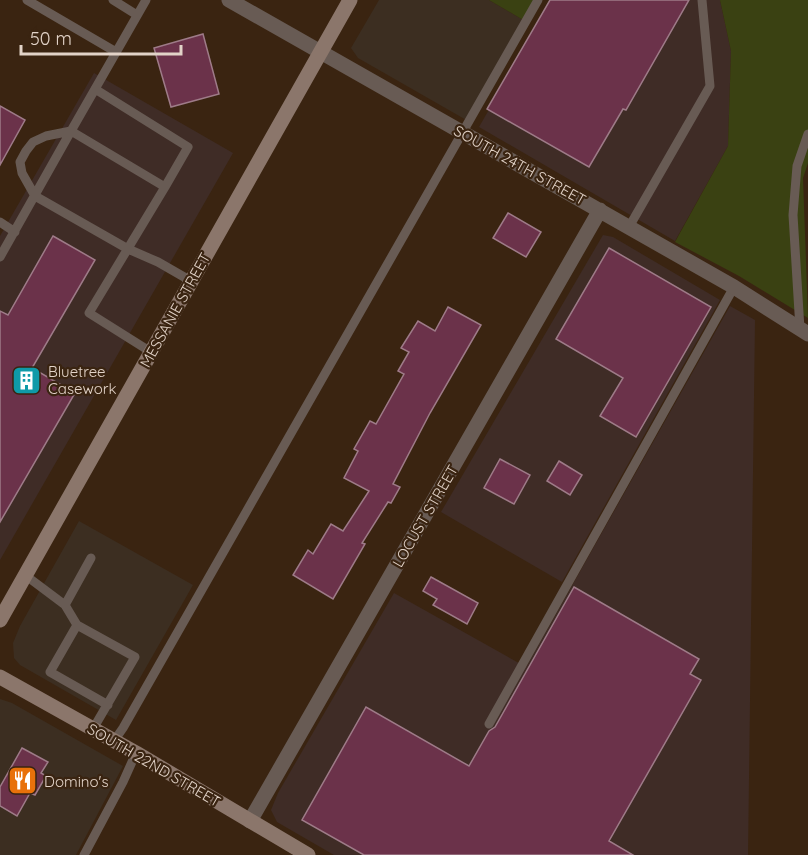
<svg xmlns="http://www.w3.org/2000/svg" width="808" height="855" viewBox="0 0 808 855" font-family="Quicksand,sans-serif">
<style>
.commercial{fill:#3c2e21}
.industrial{fill:#3f2c26}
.green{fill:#3a4112}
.building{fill:#6b324a;stroke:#9e7b88;stroke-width:1.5}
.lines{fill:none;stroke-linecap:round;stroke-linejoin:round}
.lane{stroke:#685b54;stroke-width:9}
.street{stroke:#685b54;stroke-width:15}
.secondary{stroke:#8b766b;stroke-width:15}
.labels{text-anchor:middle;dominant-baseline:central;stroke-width:4.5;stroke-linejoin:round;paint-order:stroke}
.street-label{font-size:15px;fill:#e2d3c8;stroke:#3a2411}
.poi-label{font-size:15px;fill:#e2d3c8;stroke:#3a2411;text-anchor:start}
</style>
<rect width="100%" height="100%" fill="#3a2411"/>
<path class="commercial" d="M 379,0 L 489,0 L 525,21 L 468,121 L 358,58 L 351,48 Z
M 79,521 L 193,585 L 116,720 L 20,665 L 14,658 L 13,643 L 20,626 Z
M 0,699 L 12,703 L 123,766 L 76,855 L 0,855 Z"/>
<path class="industrial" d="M 552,0 L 720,0 L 731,51 L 728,146 L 675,241 L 479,127 Z
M 94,73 L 233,153 L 0,560 L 0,236 Z
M 603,235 L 613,237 L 720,300 L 562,582 L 441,512 Z
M 730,306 L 755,320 L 748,855 L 334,855 L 277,822 L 271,810 L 278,793 L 394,593 L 526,667 Z"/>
<path class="green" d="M 489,0 L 537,0 L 525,21 Z
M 720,0 L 808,0 L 808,163 L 803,178 L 808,318 L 739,276 L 675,242 L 728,146 L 731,51 Z"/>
<path class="building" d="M 550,0 L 689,0 L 626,110 L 623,109 L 589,167 L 487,109 Z
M 203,34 L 219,94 L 171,107 L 154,48 Z
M 0,106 L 25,120 L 0,165 Z
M 508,213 L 541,232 L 526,257 L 493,238 Z
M 53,236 L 95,260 L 32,368 L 75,393 L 0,522 L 0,311 L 8,315 Z
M 609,248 L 711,307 L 636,437 L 600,416 L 623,378 L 556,339 Z
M 448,307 L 481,325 L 430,413 L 393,484 L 400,487 L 391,503 L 388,502 L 362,543 L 365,544 L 333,599 L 293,575 L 308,550 L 313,554 L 331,524 L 343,531 L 369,491 L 344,478 L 358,451 L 354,449 L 370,421 L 376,424 L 404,374 L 398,371 L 409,352 L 401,348 L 418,321 L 435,331 Z
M 500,459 L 530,475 L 514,504 L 484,488 Z
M 559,461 L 582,475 L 570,495 L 547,481 Z
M 431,577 L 478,603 L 467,624 L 433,605 L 437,599 L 423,591 Z
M 574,587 L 699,659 L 690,674 L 701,680 L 609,841 L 633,855 L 364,855 L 302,820 L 366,707 L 469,766 L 489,731 L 495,727 Z
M 22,748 L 48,762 L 41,773 L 46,776 L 35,795 L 30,793 L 17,816 L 0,806 L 0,787 Z"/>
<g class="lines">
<path class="lane" d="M 27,0 L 116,52
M 113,0 L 137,15
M 146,0 L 71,131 L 46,136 L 33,142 L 26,151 L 20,162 L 22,173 L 35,196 L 128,249 L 158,262 L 191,281
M 95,89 L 188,147 L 165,187
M 0,222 L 15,232
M 629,227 L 710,86 L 702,0
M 0,257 L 71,131 L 165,187 L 89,313 L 151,352
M 800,329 L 793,215 L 797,166 L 808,134
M 25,575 L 65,605 L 77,625 L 135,657 L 93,729
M 65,605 L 91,558
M 77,625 L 50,672 L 108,705
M 489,724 L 734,287
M 114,741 L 123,728 L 538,0
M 84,855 L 123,782 L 136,753"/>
<path class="street" d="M 229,0 L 734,287 L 808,334
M 250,821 L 600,210"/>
<path class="secondary" d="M 0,620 L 350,0
M 0,677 L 136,753 L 308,855"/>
</g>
<defs>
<symbol id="building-square" viewBox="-11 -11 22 22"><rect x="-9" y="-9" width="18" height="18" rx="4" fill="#0f9aa8" stroke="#3a2411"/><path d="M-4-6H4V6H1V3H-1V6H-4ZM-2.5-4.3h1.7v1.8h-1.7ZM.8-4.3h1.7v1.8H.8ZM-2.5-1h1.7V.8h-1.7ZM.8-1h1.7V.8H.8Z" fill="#fff"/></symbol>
<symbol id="restaurant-square" viewBox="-11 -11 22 22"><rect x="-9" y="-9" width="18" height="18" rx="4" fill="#e8710a" stroke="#3a2411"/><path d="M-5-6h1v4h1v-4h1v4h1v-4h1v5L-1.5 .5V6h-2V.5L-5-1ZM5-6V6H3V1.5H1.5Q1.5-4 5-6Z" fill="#fff"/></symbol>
</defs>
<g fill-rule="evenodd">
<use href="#building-square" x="10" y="364" width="33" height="33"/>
<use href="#restaurant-square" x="6" y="764" width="33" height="33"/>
</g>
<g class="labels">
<g class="street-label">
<text transform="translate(520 165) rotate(29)">SOUTH 24TH STREET</text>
<text transform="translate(175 310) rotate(-61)">MESSANIE STREET</text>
<text transform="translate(425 516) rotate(-60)">LOCUST STREET</text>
<text transform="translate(154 765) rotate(30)">SOUTH 22ND STREET</text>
</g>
<g class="poi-label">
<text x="48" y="371">Bluetree<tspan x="48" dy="17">Casework</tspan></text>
<text x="44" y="781">Domino's</text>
</g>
</g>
<path d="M21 45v9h160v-9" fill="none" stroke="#e2d3c8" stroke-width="3"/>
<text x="30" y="45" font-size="18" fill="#e2d3c8" stroke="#3a2411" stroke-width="4.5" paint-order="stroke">50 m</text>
</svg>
